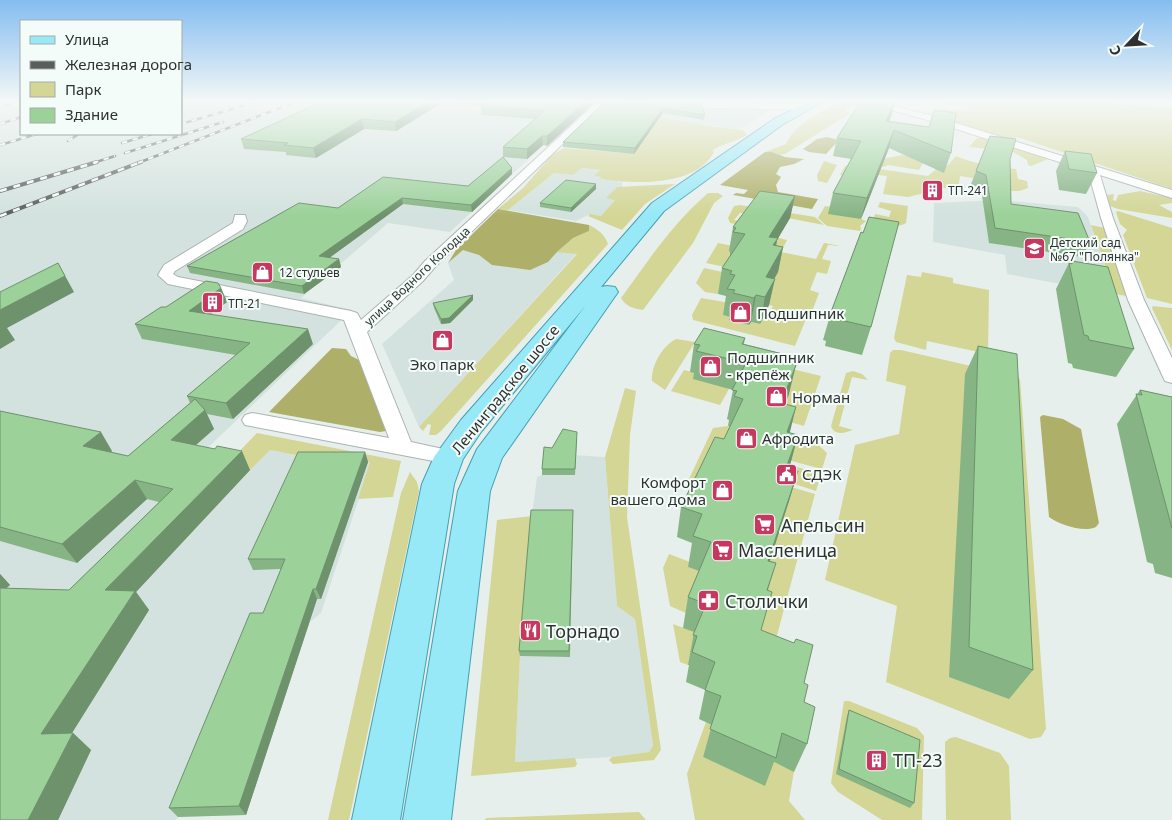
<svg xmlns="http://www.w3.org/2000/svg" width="1172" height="820" viewBox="0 0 1172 820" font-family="'Noto Sans',sans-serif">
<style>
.built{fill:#d3e2de}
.green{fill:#d3d695}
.forest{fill:#aeb069}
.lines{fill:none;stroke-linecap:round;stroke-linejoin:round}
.minor-casing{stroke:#acb3b1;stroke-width:2}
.primary-casing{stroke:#459faf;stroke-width:2}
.minor{fill:#fff;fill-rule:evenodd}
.primary{fill:#97e9f8;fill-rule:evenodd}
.rail-far1-casing{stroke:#595d5c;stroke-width:2.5}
.rail-casing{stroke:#595d5c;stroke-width:4}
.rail-far1{stroke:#f4fcfa;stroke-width:2;stroke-dasharray:5.5;stroke-linecap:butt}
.rail{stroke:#f4fcfa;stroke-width:2.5;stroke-dasharray:7;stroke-linecap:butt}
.wall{fill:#86b484}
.shaded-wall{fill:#6d926c}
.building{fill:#9cd19a;stroke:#6d926c}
.labels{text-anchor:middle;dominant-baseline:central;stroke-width:4;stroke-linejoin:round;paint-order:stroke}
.far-poi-label{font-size:12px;fill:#2e3130;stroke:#f4fcfa;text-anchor:start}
.far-street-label{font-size:12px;fill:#2e3130;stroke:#f4fcfa}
.poi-label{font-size:15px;fill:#2e3130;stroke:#f4fcfa;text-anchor:start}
.street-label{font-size:15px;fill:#2e3130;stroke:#f4fcfa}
.near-poi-label{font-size:18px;fill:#2e3130;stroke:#f4fcfa;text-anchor:start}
</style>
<rect width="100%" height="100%" fill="#e7efed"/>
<path class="built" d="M 0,102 L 21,102 L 21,134 L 181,134 L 181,102 L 590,102 L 450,232 L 388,223 L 301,298 L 352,310 L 197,458 L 270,450 L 333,462 L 371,462 L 321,613 L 310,622 L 246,815 L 178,817 L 176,820 L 0,820 Z
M 661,104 L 751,106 L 769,111 L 746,126 L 733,129 L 652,116 Z
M 581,168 L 600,170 L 595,176 L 601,177 L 600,179 L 622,182 L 622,187 L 617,187 L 607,198 L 616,199 L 601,216 L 590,214 L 576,221 L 508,210 L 554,173 L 573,175 Z
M 1000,200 L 1078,207 L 1088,217 L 1115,294 L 1007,274 L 1005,255 L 933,242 L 934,203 Z
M 463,250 L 537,250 L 577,253 L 419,427 L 382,344 L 454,280 L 448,263 Z
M 544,453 L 605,457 L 617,606 L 635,619 L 653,747 L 649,752 L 612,757 L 515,762 L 520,656 L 532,516 L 537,477 L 542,475 Z"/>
<path class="green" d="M 842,102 L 863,102 L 861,107 L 852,106 L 844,111 L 851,113 L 785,154 L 779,155 L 776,153 L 765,152 L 786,144 C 795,123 823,111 842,102 Z
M 942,102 L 1091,102 L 1172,108 L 1172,189 L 1017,137 L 1002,140 L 942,118 L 938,109 L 970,111 L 968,106 L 941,104 Z
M 661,117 L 715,127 L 743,130 L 747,135 C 735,142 723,143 712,151 L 714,152 C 696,187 634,184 600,179 L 601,177 L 594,176 L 600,170 L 582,168 L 573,175 L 554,173 L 508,210 L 498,209 L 523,188 L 553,154 L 564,148 L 634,154 Z
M 977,138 L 983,138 L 1048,159 L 1031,166 L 1028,165 L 1027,160 L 1011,151 L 969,147 Z
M 907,154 L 923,163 L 919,170 L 888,165 L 884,167 L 867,165 L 877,160 Z
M 956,156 C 975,164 995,168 1016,169 L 1018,179 L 1027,181 L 1028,188 L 1019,191 L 1005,191 L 1005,183 L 960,176 L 959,184 L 965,185 L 962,189 L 922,187 L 929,192 L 908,197 L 883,194 L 887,176 L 853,172 L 847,177 L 840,175 L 845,166 L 851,165 L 928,176 L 936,169 L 948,165 Z
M 824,161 L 837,165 L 827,183 L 818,181 L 817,175 Z
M 675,184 L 645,204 L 622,230 L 588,216 L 590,214 L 601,216 L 615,200 L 606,198 L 617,187 Z
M 1140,191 L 1172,198 L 1172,203 L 1159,205 L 1172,212 L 1172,218 L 1118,209 L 1110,206 L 1107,195 L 1114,194 L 1113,200 L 1116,201 L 1118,195 Z
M 708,193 L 718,193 L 723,196 L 714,203 L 693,243 L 643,310 C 634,309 625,306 621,298 C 648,261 673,223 708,193 Z
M 880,202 L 908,206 L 906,223 C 896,229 884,225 873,223 L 875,214 L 889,217 L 891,211 L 878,207 Z
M 740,205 L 815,217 L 824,225 L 762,213 L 740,213 L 734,220 L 748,223 L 746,226 L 730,223 L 728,218 L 734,206 Z
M 825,206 L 832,207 L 866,221 L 860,226 L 861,228 L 860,231 L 827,226 L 818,218 Z
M 1118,211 L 1172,228 L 1172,304 L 1147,298 L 1123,235 L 1127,230 L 1120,224 L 1116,212 Z
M 589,225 C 597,229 605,234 608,244 L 441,431 L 436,435 L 429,435 L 431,425 L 428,424 L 423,431 L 419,427 L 577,254 L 557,252 L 573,238 L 589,231 Z
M 1091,225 L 1105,228 L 1126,296 L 1115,294 Z
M 775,237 L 787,240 L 781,252 L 816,259 L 824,243 L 841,246 L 828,245 L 822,259 L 831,261 L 827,274 L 817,272 L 810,290 L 819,293 L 813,309 L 810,309 L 795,346 L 693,320 L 692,315 L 701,298 L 730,303 L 723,315 L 731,317 L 730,320 L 749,325 L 751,322 L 760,324 L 764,315 L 768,316 L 773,306 L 751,301 Z
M 718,243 L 733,246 L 733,252 L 742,259 L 735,269 L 706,263 Z
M 704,268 L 732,274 L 718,294 L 705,292 L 696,283 Z
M 922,272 L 953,278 L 953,283 L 989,290 L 988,354 L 927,341 L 926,350 L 896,342 L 894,338 L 907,275 L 921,277 Z
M 1153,306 L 1172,308 L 1172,350 L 1152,308 Z
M 676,339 L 695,342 L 665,390 L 652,381 C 651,366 662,346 676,339 Z
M 893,350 L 901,350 L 1015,376 L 1020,379 L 1046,729 L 1041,737 L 1030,739 L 886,682 L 897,606 L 825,580 L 855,445 L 899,434 L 906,386 L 886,381 L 890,353 Z
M 751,359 L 821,376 L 804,426 L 779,419 Z
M 684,370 L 696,373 L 729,389 L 720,405 L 671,391 Z
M 853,371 L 862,374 L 868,380 L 852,377 L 839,426 L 853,430 C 845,433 834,436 831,426 L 846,373 Z
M 625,388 L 636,391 L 630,435 L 627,517 L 661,750 L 654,760 L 613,764 L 609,760 L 612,757 L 649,752 L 653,746 L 635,619 L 617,606 L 605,457 Z
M 728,426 L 738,429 L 694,486 L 689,479 L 713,428 Z
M 257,433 L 401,461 L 393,497 L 358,499 L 370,462 L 333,462 L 270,450 L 250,470 L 226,465 Z
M 797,436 L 813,440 L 827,453 L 822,469 L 788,460 Z
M 790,465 L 821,474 L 816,491 L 785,481 Z
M 410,472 L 417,482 L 419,491 L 349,820 L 328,820 L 401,493 Z
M 784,485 L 815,494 L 776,639 L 754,635 L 760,591 Z
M 532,516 L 520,656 L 515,762 L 575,758 L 577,764 L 575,767 L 471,776 L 497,520 Z
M 669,554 L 690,562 L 688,567 L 705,573 L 688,614 L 670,606 L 663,568 Z
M 673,624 L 700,634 L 688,665 L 680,662 Z
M 844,701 L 849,701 L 917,728 L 924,736 L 922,820 L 882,820 L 838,792 L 831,783 Z
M 706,722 L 713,725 L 703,757 L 764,785 L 771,761 L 794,771 L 789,801 L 805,820 L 695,820 L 687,774 Z
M 956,737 L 1000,753 L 1009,766 L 1011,820 L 946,820 L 945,742 L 950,738 Z
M 639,812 L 646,820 L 484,820 L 487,818 Z"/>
<path class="forest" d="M 827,137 L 839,140 L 826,154 L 809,152 L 803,149 L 817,139 Z
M 765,152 L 772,152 L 785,157 L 804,159 L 794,164 L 780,167 L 776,174 L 781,177 L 776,185 L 778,192 L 818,199 L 812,209 L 733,195 L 736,193 L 744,194 L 748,190 L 720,185 Z
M 498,209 L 589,225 L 589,231 L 573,238 L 557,252 L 548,262 L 530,270 L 492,265 L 479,255 L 463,250 L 448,263 L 456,250 Z
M 332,348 L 346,349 L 351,356 L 359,360 L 386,431 L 380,432 L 269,412 Z
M 1043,415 L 1063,419 L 1081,429 L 1099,523 L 1096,527 C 1084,533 1060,525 1049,517 L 1040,417 Z"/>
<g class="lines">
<defs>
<path id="minor" d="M 597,102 L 606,102 L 435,267 L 423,281 L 367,332 L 411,442 L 457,452 L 460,457 L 457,462 L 449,464 L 245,425 L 242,420 L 245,415 L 252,413 L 389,438 L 344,320 L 168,284 L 158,275 L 164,265 L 233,223 L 235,215 L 245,215 L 247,221 L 243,229 L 175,271 L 173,274 L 178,277 L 351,311 L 357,313 L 361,320 L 413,275 L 425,261 Z
M 627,102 L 805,104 L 809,107 L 805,110 L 630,106 L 627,105 Z
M 861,102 L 874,102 L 930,115 L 1172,190 L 1172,198 L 1100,175 L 1113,218 L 1144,300 L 1172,358 L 1172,383 L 1165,381 L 1163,377 L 1128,300 L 1101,218 L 1088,171 L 924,119 Z"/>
<path id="primary" d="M 809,102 L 823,102 L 782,125 L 664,211 L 601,287 L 607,286 L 615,287 L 618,292 L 502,458 L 490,491 L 451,820 L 403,820 L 458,491 L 477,449 L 586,305 L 481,432 L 463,459 L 454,484 L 400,820 L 352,820 L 422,484 L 434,457 L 461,420 L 652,203 L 774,119 Z"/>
</defs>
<use href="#minor" class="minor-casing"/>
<use href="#primary" class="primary-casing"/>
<use href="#minor" class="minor"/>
<use href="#primary" class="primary"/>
<defs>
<path id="rail-far1" d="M 0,107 L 14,102
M 0,124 L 21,117
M 181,124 L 256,102
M 68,141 L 79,134
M 122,143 L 152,134
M 0,145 L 37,134
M 125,153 L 223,122
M 93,163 L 115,156
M 138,163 L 295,102"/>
<path id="rail" d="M 0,191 L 97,162
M 0,216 L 141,162"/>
</defs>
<use href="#rail-far1" class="rail-far1-casing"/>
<use href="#rail" class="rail-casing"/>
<use href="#rail-far1" class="rail-far1"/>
<use href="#rail" class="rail"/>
</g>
<path class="wall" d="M 321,102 L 593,102 L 593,104 L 547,146 L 543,145 L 527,159 L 503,157 L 503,147 L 535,119 L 482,115 L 481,106 L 482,106 L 442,103 L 396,131 L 364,129 L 316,158 L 286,155 L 286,152 L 244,149 L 241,139 Z
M 605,102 L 701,104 L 705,115 L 704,120 L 663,113 L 634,154 L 563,147 L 563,142 Z
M 934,110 L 951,153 L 944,173 L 889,148 L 861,219 L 828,214 L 833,193 L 851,159 L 833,156 L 837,138 L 892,114 L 889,122 L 929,127 Z
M 990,136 L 1010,159 L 1011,204 L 1090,242 L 1082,257 L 989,243 L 981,189 L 971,184 Z
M 1065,151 L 1097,173 L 1086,194 L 1059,190 L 1056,171 Z
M 512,168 L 512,174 L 472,212 L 403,204 L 329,258 L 339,259 L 341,267 L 304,294 L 190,273 L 187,266 L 338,208 L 468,186 Z
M 596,189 L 571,212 L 540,207 L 540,203 Z
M 795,196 L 790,218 L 777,240 L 776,246 L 783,247 L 778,272 L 774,279 L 769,305 L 760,324 L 751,322 L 749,325 L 729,320 L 730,317 L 723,315 L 726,296 L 718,294 L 722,268 L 730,256 L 730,252 L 729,251 L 733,227 Z
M 861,232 L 871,327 L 862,355 L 825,346 L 826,341 L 823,340 L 831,312 Z
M 1072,261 L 1134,349 L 1116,377 L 1073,368 L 1072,364 L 1068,363 L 1056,289 L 1069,263 L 1070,263 Z
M 221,288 L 227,302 L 210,314 L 313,344 L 233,419 L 207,414 L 214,429 L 196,445 L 250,470 L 136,592 L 149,610 L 72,733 L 73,733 L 91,750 L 58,820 L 0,820 L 0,574 L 10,585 L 6,588 L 69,590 L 159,502 L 147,499 L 77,563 L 0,541 L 0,411 L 112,451 L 111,452 L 128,456 L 190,403 L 187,396 L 236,355 L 142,339 L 135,324 L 166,307 Z
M 473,300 L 450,323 L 441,324 L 434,308 L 433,303 Z
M 745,338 L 744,344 L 787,355 L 785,362 L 789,394 L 785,404 L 790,433 L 798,435 L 789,469 L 798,471 L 789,501 L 770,561 L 776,563 L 768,590 L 761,630 L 804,683 L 804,702 L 807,744 L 794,772 L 774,762 L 765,786 L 703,757 L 712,725 L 699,719 L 705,690 L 686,682 L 689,665 L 688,665 L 694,632 L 683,628 L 688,597 L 699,571 L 688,567 L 692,543 L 677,537 L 681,507 L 724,439 L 730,426 L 728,426 L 729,420 L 727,419 L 733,390 L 693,379 L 694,373 L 690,372 L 694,344 Z
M 978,346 L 1033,670 L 1009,699 L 949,677 L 965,374 Z
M 1140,390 L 1172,397 L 1172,578 L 1155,573 L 1153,564 L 1147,562 L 1117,424 Z
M 577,438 L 575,475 L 542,475 L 542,469 Z
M 365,452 L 368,462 L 321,599 L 317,599 L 246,815 L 178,817 L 169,808 L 263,613 L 281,569 L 253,570 L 248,559 Z
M 573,510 L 570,657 L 520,656 L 519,651 Z
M 849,710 L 914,803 L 910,808 L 836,774 L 847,716 Z"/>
<path class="shaded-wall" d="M 428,102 L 442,102 L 442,103 L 396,131 L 395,122 Z
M 585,102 L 593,102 L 593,104 L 547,146 L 547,136 Z
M 895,102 L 892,114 L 881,139 L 886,121 Z
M 663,108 L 663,113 L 634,154 L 635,148 Z
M 362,119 L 364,129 L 316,158 L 313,148 Z
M 894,130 L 889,148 L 861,219 L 867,198 Z
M 542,136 L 543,145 L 527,159 L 527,149 Z
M 512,168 L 512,174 L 472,212 L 471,205 Z
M 596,184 L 596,189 L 571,212 L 571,208 Z
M 795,196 L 790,218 L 777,240 L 773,263 L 769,237 Z
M 402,198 L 403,204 L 321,264 L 319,256 Z
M 783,247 L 778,272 L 764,297 L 766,277 Z
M 339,259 L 341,267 L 304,294 L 302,286 Z
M 58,263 L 74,292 L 7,328 L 15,340 L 0,349 L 0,310 Z
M 775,279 L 769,305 L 760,324 L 765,297 Z
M 221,288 L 227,302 L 195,326 L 189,311 Z
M 473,295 L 473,300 L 450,323 L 441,324 L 441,319 Z
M 756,295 L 751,322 L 749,325 L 754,298 Z
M 308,329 L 313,344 L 233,419 L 226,403 Z
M 796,365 L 789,394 L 774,432 L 781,403 Z
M 796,407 L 789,436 L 787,432 Z
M 205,410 L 214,429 L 181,458 L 171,440 Z
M 101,432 L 112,451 L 96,465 L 83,446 Z
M 798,435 L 790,465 L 778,498 L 786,468 Z
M 242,451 L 250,470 L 136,592 L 149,610 L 60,752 L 41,734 L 105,590 Z
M 365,452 L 368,462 L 321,599 L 316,589 Z
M 798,471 L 789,501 L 760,591 L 768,561 Z
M 135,480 L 147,499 L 77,563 L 62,544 Z
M 0,574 L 10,585 L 0,594 Z
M 313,589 L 317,599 L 246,815 L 239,806 Z
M 73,733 L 91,750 L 58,820 L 28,820 Z"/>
<path class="building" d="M 321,102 L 428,102 L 395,122 L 362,119 L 313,148 L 284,145 L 288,143 L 241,139 Z
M 488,102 L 585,102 L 547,136 L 542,136 L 527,149 L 503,147 L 544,111 L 481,106 Z
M 605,102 L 701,104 L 705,115 L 663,108 L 635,148 L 563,142 Z
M 860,102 L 895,102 L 886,121 L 929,127 L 934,110 L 956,113 L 951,153 L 894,130 L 867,198 L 833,193 L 861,141 L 837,138 Z
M 990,136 L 1016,139 L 1010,159 L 1011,204 L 1078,213 L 1090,242 L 995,228 L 986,175 L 976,171 Z
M 1065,151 L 1091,154 L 1097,173 L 1069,169 Z
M 503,157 L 512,168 L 471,205 L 402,198 L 319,256 L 339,259 L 302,286 L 187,266 L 299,203 L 338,208 L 383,177 L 468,186 Z
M 566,180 L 596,184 L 571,208 L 540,203 Z
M 760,191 L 795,196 L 769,237 L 778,238 L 773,245 L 783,247 L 766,277 L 775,279 L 765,297 L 756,295 L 754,298 L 733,293 L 735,290 L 727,289 L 735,275 L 730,274 L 732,271 L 722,268 L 745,234 L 733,232 L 736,228 L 733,227 Z
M 869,217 L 899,222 L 871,327 L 832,318 L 834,313 L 831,312 L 861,232 L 863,233 Z
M 1072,261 L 1108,267 L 1134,349 L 1089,340 L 1088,336 L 1084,335 L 1069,263 L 1072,264 Z
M 58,263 L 65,276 L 0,310 L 0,292 Z
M 206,281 L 218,283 L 221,288 L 189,311 L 308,329 L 226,403 L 187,396 L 250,343 L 135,324 L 161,307 L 166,307 Z
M 473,295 L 449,318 L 441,319 L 433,303 Z
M 704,328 L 745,338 L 742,344 L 787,355 L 784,362 L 796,365 L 781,403 L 796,407 L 787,432 L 798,435 L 786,468 L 798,471 L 768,561 L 776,563 L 767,590 L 772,592 L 761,630 L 794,643 L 796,639 L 813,645 L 804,683 L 808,685 L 804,702 L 815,707 L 807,744 L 782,733 L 776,758 L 710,729 L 721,696 L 705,690 L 715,662 L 692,652 L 697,636 L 693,635 L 706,604 L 688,597 L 711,542 L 693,536 L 702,514 L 681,507 L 715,437 L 724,439 L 743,399 L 734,396 L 737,391 L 732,390 L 746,363 L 696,351 L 700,345 L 694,344 Z
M 978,346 L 1017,354 L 1033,670 L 969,647 Z
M 1140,390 L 1172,397 L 1172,528 L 1136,394 L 1142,395 Z
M 195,399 L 205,410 L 171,440 L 215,449 L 217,446 L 242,451 L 105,590 L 135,591 L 41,734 L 73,733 L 28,820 L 0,820 L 0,588 L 69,590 L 173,489 L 135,480 L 62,544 L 0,527 L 0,411 L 101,432 L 83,446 L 128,456 Z
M 563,429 L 577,432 L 575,469 L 542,469 L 544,447 L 552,448 Z
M 298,452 L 365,452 L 316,589 L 313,589 L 239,806 L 169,808 L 250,613 L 263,613 L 285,559 L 248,559 Z
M 531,510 L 573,510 L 569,651 L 519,651 Z
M 849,710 L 920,740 L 914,803 L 839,769 Z"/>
<linearGradient id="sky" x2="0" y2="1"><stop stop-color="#84bdf0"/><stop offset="0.47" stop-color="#f4f8f7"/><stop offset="1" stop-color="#f4f8f7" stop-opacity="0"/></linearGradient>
<rect width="1172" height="216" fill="url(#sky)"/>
<defs>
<symbol id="building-square" viewBox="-11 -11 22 22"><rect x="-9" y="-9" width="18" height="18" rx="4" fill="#c73860" stroke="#f4fcfa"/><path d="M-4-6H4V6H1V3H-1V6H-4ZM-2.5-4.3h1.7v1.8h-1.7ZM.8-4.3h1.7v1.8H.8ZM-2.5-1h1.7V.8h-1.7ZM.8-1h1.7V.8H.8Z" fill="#fff"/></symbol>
<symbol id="school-square" viewBox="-11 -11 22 22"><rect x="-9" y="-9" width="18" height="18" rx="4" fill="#c73860" stroke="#f4fcfa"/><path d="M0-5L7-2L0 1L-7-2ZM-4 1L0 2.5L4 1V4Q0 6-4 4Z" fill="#fff"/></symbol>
<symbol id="shop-square" viewBox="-11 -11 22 22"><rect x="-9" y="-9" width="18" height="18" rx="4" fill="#c73860" stroke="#f4fcfa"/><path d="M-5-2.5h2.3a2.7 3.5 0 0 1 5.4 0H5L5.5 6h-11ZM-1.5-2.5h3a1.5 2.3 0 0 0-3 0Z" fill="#fff"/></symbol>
<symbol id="civic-square" viewBox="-11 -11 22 22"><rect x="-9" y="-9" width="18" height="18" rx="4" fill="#c73860" stroke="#f4fcfa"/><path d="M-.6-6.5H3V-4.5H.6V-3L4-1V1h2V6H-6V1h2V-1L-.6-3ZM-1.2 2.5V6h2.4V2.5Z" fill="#fff"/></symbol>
<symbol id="supermarket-square" viewBox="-11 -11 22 22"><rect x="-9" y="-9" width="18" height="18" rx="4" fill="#c73860" stroke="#f4fcfa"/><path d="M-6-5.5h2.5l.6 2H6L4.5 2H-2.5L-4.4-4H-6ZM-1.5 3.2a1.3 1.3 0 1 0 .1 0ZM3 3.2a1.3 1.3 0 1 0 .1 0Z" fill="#fff"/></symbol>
<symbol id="pharmacy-square" viewBox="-11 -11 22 22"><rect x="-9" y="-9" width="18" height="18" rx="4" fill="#c73860" stroke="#f4fcfa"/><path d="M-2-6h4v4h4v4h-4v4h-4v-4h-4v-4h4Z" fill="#fff"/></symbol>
<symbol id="restaurant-square" viewBox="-11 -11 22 22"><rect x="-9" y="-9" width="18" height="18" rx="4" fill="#c73860" stroke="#f4fcfa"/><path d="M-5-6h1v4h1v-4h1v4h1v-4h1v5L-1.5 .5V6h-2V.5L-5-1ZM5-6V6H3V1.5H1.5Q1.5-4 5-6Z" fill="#fff"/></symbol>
</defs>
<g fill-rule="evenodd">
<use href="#building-square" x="920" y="178" width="25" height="25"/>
<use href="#school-square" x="1022" y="236" width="25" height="25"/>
<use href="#shop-square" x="250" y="260" width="25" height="25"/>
<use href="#building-square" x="200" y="290" width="25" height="25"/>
<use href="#shop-square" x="728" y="300" width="25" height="25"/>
<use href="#shop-square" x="430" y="328" width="25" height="25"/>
<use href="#shop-square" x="698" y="354" width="25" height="25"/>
<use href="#shop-square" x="764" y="384" width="25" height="25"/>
<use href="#shop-square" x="734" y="426" width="25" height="25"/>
<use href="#civic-square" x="774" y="462" width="25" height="25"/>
<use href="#shop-square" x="710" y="478" width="25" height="25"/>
<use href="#supermarket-square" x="752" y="512" width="25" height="25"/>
<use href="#supermarket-square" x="710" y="538" width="25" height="25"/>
<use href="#pharmacy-square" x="696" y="588" width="25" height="25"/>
<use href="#restaurant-square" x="518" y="618" width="25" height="25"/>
<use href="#building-square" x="864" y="748" width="25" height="25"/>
</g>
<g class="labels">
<g class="far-poi-label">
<text x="948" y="190">ТП-241</text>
<text x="1050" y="242">Детский сад<tspan x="1050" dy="14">№67 "Полянка"</tspan></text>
<text x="279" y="272">12 стульев</text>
<text x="228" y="303">ТП-21</text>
</g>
<g class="far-street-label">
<text transform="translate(417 276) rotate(-43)">улица Водного Колодца</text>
</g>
<g class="poi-label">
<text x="757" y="313">Подшипник</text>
<text x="727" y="357">Подшипник<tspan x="727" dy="17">- крепёж</tspan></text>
<text x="442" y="364" text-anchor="middle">Эко парк</text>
<text x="792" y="397">Норман</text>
<text x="762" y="438">Афродита</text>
<text x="802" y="474">СДЭК</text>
<text x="706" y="482" text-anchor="end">Комфорт<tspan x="706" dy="17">вашего дома</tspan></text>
</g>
<g class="street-label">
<text transform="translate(505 389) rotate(-51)">Ленинградское шоссе</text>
</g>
<g class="near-poi-label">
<text x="781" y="525">Апельсин</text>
<text x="738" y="550">Масленица</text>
<text x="725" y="601">Столички</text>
<text x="546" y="631">Торнадо</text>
<text x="893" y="760">ТП-23</text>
</g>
</g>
<rect x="20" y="20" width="162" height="115" fill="#f4fcfa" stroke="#a5aba9"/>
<rect x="30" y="36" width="25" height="8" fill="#97e9f8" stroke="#a5aba9"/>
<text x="65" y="45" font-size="15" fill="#2e3130">Улица</text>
<rect x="30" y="61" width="25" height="8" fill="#595d5c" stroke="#a5aba9"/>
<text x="65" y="70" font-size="15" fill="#2e3130">Железная дорога</text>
<rect x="30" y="82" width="25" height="15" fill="#d3d695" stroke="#a5aba9"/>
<text x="65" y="95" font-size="15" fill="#2e3130">Парк</text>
<rect x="30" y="108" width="25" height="15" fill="#9cd19a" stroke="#a5aba9"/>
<text x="65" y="120" font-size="15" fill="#2e3130">Здание</text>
<g transform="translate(1127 45) rotate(245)" stroke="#f4fcfa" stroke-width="4" paint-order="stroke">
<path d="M0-4L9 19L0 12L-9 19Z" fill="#2e3130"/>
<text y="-8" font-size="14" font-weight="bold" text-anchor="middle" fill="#2e3130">С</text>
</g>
</svg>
